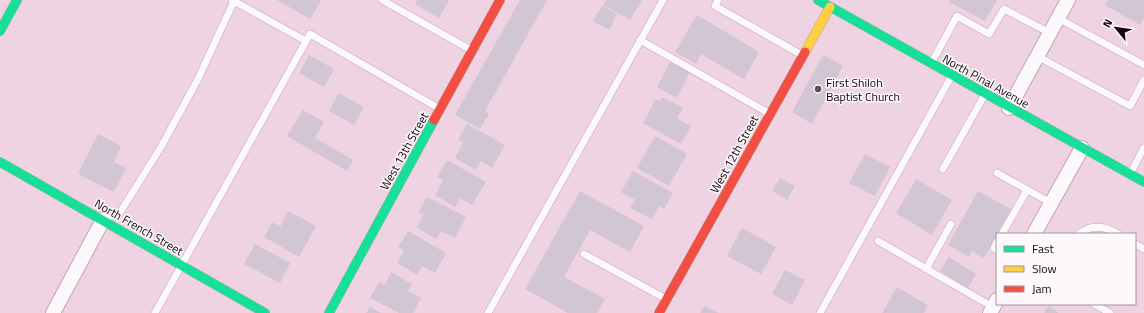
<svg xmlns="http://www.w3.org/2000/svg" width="1144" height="313" viewBox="0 0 1144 313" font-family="'Titillium Web',sans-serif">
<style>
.building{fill:#d2c5d4}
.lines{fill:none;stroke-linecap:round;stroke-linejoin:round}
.lane-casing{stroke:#bda6b2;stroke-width:8}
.street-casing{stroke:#bda6b2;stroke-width:16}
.fast-casing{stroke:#bda6b2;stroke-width:10}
.slow-casing{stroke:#bda6b2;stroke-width:10}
.jam-casing{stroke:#bda6b2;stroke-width:10}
.lane{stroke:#fdf8fb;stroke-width:7}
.street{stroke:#fdf8fb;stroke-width:14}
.fast{stroke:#16e098;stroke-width:9}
.slow{stroke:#ffcf43;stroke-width:9}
.jam{stroke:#f24e42;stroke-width:9}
.poi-dot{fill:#624d58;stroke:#fdf8fb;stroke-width:1.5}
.labels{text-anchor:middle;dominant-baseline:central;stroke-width:3;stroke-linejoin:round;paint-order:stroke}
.street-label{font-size:12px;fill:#16050e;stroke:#fdf8fb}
.poi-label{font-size:12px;fill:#16050e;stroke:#fdf8fb;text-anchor:start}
</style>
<rect width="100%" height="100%" fill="#f0d3e2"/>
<path class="building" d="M 277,0 L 321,0 L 310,19 Z
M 417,0 L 449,0 L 439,18 L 415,4 Z
M 520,0 L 547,0 L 485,111 L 489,114 L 480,129 L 455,115 Z
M 606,0 L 642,0 L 630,20 L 603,5 Z
M 950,0 L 997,0 L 985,21 L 949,2 Z
M 1108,0 L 1144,0 L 1144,18 L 1140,25 L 1105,5 Z
M 602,6 L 617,14 L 609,30 L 593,21 Z
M 697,15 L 759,52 L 744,79 L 701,54 L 696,64 L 675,52 Z
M 309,55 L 334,69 L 324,87 L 299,73 Z
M 823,55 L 843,66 L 812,124 L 792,112 Z
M 670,62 L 690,72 L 677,98 L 657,87 Z
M 339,93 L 364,107 L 354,125 L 329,111 Z
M 662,97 L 683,108 L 677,118 L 691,126 L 681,144 L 643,123 L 656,99 L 660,101 Z
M 303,110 L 324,122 L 315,138 L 353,160 L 347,171 L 287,136 Z
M 467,124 L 505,145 L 492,168 L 481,161 L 476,170 L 455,158 L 463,143 L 458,140 Z
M 98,134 L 121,146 L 114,162 L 126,168 L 114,192 L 78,174 Z
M 655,136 L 687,154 L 669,186 L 637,168 Z
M 865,154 L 890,167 L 875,196 L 849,183 Z
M 447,160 L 486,182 L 472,205 L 460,198 L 455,207 L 435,195 L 443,180 L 437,177 Z
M 633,171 L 673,193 L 664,209 L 659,206 L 652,219 L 630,208 L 635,200 L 621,192 Z
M 780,178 L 795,186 L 787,200 L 772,191 Z
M 916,179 L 952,200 L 932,235 L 896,213 Z
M 580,191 L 644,226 L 630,252 L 590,230 L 564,277 L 605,299 L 597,313 L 568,313 L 525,289 Z
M 978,191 L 1011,209 L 984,258 L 972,251 L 969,257 L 948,245 Z
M 427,197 L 466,217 L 455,238 L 441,231 L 437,239 L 417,228 L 423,215 L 418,213 Z
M 288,211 L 316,226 L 299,257 L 264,237 L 272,222 L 280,227 Z
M 742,228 L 776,247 L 761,274 L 727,256 Z
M 408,231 L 446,253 L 435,273 L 422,266 L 417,275 L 397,263 L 404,250 L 398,247 Z
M 255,244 L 290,263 L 280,283 L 244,264 Z
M 949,257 L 976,274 L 968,288 L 940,271 Z
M 785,270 L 805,280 L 792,305 L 772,294 Z
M 391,272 L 412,284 L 408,291 L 421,298 L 413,313 L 399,313 L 370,298 L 379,282 L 385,285 Z
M 897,287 L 928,305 L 924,313 L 882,313 Z
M 704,306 L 718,313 L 700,313 Z
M 1048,306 L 1059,313 L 1044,313 Z
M 370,307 L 381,313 L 366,313 Z"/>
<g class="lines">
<defs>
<path id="lane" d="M 232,0 L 306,41
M 382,0 L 471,50
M 718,0 L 715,6 L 802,55
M 1058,18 L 1144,65
M 640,40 L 770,114
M 1037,56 L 1130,106 L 1144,80
M 932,62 L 957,16 L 989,34 L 1004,9 L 1050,33
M 943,169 L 984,96
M 1131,172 L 1144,148
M 997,173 L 1051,203
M 105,219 L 121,211 L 161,147 L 198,79 L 234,1
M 1002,234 L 1027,190
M 1079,234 C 1091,224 1105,226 1118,234
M 878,241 L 993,307
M 997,242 L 994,248 L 997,250
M 1135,244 L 1144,249
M 584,254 L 666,299
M 926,269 L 951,224
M 1094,304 L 1110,313
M 155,313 L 310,34 L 440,109
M 488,313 L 663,0
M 820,313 L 951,77"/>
<path id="street" d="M 1009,108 L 1068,0
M 1034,234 L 1082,148
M 53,313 L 103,220
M 990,313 L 997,300"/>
<path id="fast" d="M 818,0 L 1144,182
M 0,31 L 17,0
M 0,162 L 265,313
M 329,313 L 434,120"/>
<path id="slow" d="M 805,52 L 830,7"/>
<path id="jam" d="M 434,120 L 500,0
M 659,313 L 805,52"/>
</defs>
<use href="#lane" class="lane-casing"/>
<use href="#street" class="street-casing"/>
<use href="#fast" class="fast-casing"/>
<use href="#slow" class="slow-casing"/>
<use href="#jam" class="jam-casing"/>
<use href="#lane" class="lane"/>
<use href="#street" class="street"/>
<use href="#fast" class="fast"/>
<use href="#slow" class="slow"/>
<use href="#jam" class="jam"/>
</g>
<circle class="poi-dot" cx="818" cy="89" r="4"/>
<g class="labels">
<g class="street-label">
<text transform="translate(986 81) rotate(29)">North Pinal Avenue</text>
<text transform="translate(404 151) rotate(-61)">West 13th Street</text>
<text transform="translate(734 154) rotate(-61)">West 12th Street</text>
<text transform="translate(139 227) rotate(30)">North French Street</text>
</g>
<g class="poi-label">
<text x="826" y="82">First Shiloh<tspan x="826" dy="14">Baptist Church</tspan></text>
</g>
</g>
<rect x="996" y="233" width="140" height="72" fill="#fdf8fb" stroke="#a1979c"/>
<rect x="1004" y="246" width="20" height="6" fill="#16e098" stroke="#a1979c"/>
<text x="1032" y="253" font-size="12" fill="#16050e">Fast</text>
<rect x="1004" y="266" width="20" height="6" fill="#ffcf43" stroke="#a1979c"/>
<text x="1032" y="273" font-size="12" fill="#16050e">Slow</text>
<rect x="1004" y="286" width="20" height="6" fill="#f24e42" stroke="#a1979c"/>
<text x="1032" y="293" font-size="12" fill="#16050e">Jam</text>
<g transform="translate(1116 28) rotate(299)" stroke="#fdf8fb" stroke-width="3" paint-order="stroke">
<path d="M0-3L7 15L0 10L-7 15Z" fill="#16050e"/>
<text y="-6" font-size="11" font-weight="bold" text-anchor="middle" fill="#16050e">N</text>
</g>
</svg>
